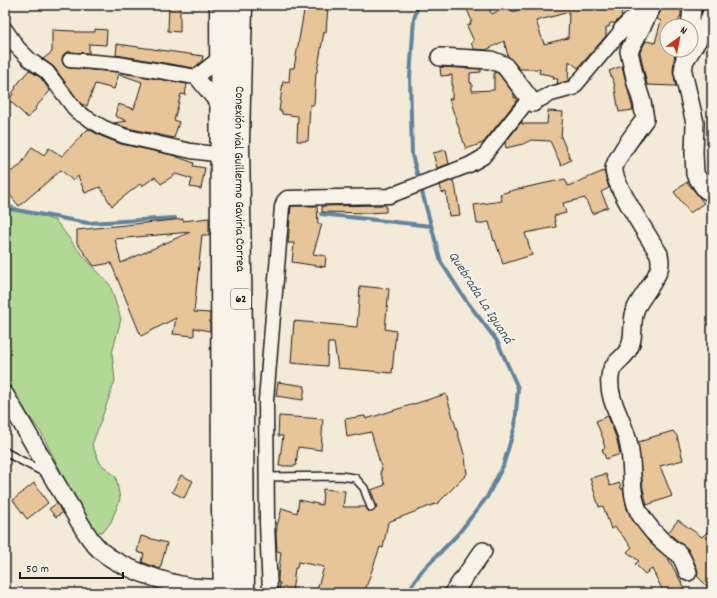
<svg xmlns="http://www.w3.org/2000/svg" width="717" height="598" viewBox="0 0 717 598" font-family="Dekko,sans-serif">
<style>
.green{fill:#b1d894;stroke:#667a58}
.lines{fill:none;stroke-linecap:round;stroke-linejoin:round}
.stream{stroke:#62849b;stroke-width:4}
.building{fill:#e8c599;stroke:#1c1c1c;fill-rule:evenodd}
.service-casing{stroke:#1c1c1c;stroke-width:10}
.minor-casing{stroke:#1c1c1c;stroke-width:17}
.tertiary-casing{stroke:#1c1c1c;stroke-width:20}
.trunk-casing{stroke:#1c1c1c;stroke-width:25}
.service{stroke:#f7f3e8;stroke-width:7}
.minor{stroke:#f7f3e8;stroke-width:14}
.tertiary{stroke:#f7f3e8;stroke-width:17}
.trunk{stroke:#f7f3e8;stroke-width:22}
.labels{text-anchor:middle;dominant-baseline:central;stroke-width:4;stroke-linejoin:round;paint-order:stroke}
.shield{fill:#f7f3e8;stroke:#5e5c59;stroke-width:1}
.shield-label{font-size:12px;font-weight:bold;fill:#1c1c1c}
.street-label{font-size:13px;fill:#1c1c1c;stroke:#f7f3e8}
.water-label{font-size:14px;font-style:italic;fill:#455966;stroke:#f7f3e8}
</style>
<rect width="100%" height="100%" fill="#f4ead8"/>
<filter id="ink" filterUnits="userSpaceOnUse"><feTurbulence type="fractalNoise" baseFrequency=".025" numOctaves="2"/><feDisplacementMap in="SourceGraphic" scale="8" xChannelSelector="R" yChannelSelector="G"/><feConvolveMatrix kernelMatrix="1 2 1 2 8 2 1 2 1" color-interpolation-filters="sRGB"/></filter>
<g filter="url(#ink)">
<path class="green" d="M 5,204 L 56,221 L 78,250 L 110,285 L 121,319 L 112,353 L 115,381 L 92,445 L 100,463 L 116,477 L 120,499 L 111,522 L 105,530 L 96,534 L 88,526 L 42,434 L 5,383 Z"/>
<g class="lines">
<path class="stream" d="M 5,208 L 88,223 L 175,218
M 321,214 L 431,226
M 407,593 L 421,572 L 458,534 L 487,497 L 503,466 L 515,426 L 518,388 L 497,341 L 465,299 L 441,262 L 412,155 L 410,77 L 414,19 L 418,5"/>
</g>
<path class="building" d="M 169,5 L 180,5 L 180,32 L 168,31 Z
M 305,5 L 328,5 L 326,33 L 324,32 L 317,72 L 316,72 L 314,105 L 310,105 L 308,141 L 297,141 L 298,116 L 282,114 L 282,111 L 279,111 L 283,81 L 289,82 L 290,68 L 294,68 Z
M 465,5 L 487,5 L 491,13 L 492,14 L 510,5 L 513,12 L 530,5 L 532,5 L 533,8 L 545,5 L 611,5 L 623,7 L 621,17 L 615,23 L 610,23 L 609,27 L 606,27 L 606,36 L 578,68 L 569,61 L 568,81 L 557,84 L 558,79 L 553,79 L 554,76 L 539,73 L 540,69 L 520,69 L 508,56 L 504,41 L 486,50 L 474,49 L 471,43 L 474,41 L 467,26 L 471,24 L 470,22 L 472,21 ZM 569,12 L 568,38 L 544,44 L 536,21 Z
M 663,5 L 681,5 L 681,15 L 676,26 L 667,26 L 667,50 L 675,50 L 673,71 L 676,86 L 647,85 L 640,52 L 646,41 L 655,43 L 661,21 L 657,19 Z
M 95,29 L 107,30 L 106,45 L 89,44 L 89,53 L 67,52 L 63,55 L 62,59 L 63,64 L 66,67 L 69,68 L 117,72 L 187,84 L 185,95 L 181,94 L 174,120 L 179,122 L 174,138 L 127,128 L 114,123 L 127,121 L 115,116 L 118,104 L 134,109 L 142,82 L 119,74 L 114,89 L 95,84 L 87,106 L 81,104 L 54,67 L 43,59 L 52,52 L 52,30 L 75,31 L 75,32 L 95,32 Z
M 117,44 L 203,56 L 202,61 L 194,68 L 116,55 Z
M 622,66 L 633,110 L 619,112 L 614,83 L 609,71 Z
M 440,67 L 481,69 L 481,72 L 470,73 L 470,83 L 472,83 L 472,91 L 494,90 L 494,72 L 498,73 L 514,94 L 514,98 L 516,98 L 518,99 L 483,143 L 466,149 L 449,99 L 452,99 L 452,75 L 441,76 Z
M 29,70 L 41,78 L 50,91 L 35,108 L 36,109 L 28,118 L 9,100 L 13,94 L 12,93 L 16,88 L 15,87 Z
M 548,111 L 563,112 L 561,137 L 571,160 L 561,165 L 550,141 L 531,140 L 523,144 L 506,148 L 505,143 L 522,121 L 522,124 L 547,124 Z
M 88,129 L 101,136 L 121,144 L 172,155 L 194,163 L 193,166 L 205,168 L 201,189 L 190,187 L 192,179 L 176,174 L 161,184 L 155,177 L 142,186 L 140,184 L 112,206 L 100,187 L 85,193 L 78,176 L 73,181 L 61,170 L 19,206 L 10,195 L 5,197 L 5,175 L 20,166 L 32,147 L 44,155 L 49,148 L 62,156 Z
M 446,150 L 449,164 L 437,168 L 433,153 Z
M 604,171 L 609,188 L 601,192 L 608,207 L 592,214 L 585,198 L 563,203 L 566,213 L 554,216 L 556,227 L 525,233 L 532,255 L 503,264 L 495,240 L 494,241 L 489,222 L 477,224 L 474,205 L 502,201 L 500,194 L 514,190 L 565,179 L 568,186 Z
M 453,180 L 454,185 L 455,184 L 460,215 L 449,216 L 446,192 L 442,193 L 440,185 Z
M 687,182 L 704,203 L 690,213 L 674,192 Z
M 386,205 L 386,212 L 368,213 L 322,212 L 322,206 Z
M 291,206 L 317,206 L 318,224 L 322,224 L 313,254 L 326,256 L 325,267 L 292,262 L 294,243 L 288,243 Z
M 209,218 L 209,235 L 202,235 L 194,312 L 210,313 L 210,331 L 194,328 L 194,336 L 173,334 L 176,318 L 141,336 L 111,263 L 94,266 L 77,243 L 77,230 L 183,219 L 183,221 ZM 190,232 L 121,263 L 115,239 Z
M 360,286 L 389,289 L 385,329 L 396,331 L 392,373 L 338,368 L 334,343 L 328,343 L 327,366 L 291,363 L 294,321 L 357,327 Z
M 278,382 L 305,386 L 303,400 L 276,396 Z
M 446,394 L 465,457 L 467,474 L 438,503 L 388,522 L 383,548 L 380,547 L 364,593 L 316,593 L 324,567 L 298,562 L 297,568 L 295,568 L 292,593 L 279,593 L 280,583 L 278,583 L 278,577 L 281,552 L 277,551 L 276,534 L 277,526 L 282,508 L 297,513 L 299,500 L 322,505 L 323,489 L 345,491 L 343,507 L 366,507 L 368,511 L 371,512 L 373,512 L 377,507 L 371,490 L 385,485 L 380,471 L 382,470 L 371,432 L 347,437 L 345,419 L 365,416 L 366,419 Z
M 279,416 L 323,419 L 321,450 L 298,447 L 296,466 L 279,466 L 283,436 L 278,436 Z
M 608,416 L 617,440 L 620,454 L 606,459 L 602,449 L 605,448 L 603,441 L 604,441 L 596,421 Z
M 673,431 L 677,436 L 683,460 L 660,466 L 672,496 L 647,505 L 643,489 L 638,442 L 649,439 L 649,438 Z
M 606,474 L 610,486 L 620,483 L 621,489 L 623,489 L 627,509 L 632,519 L 649,542 L 668,558 L 687,593 L 668,593 L 666,589 L 663,591 L 652,569 L 645,574 L 635,564 L 639,561 L 627,552 L 632,547 L 615,527 L 611,529 L 603,506 L 599,507 L 590,478 Z
M 181,475 L 193,481 L 184,498 L 172,492 Z
M 34,483 L 48,503 L 27,519 L 13,500 Z
M 57,503 L 62,513 L 56,517 L 49,509 Z
M 678,520 L 702,537 L 707,532 L 712,538 L 712,591 L 697,576 L 698,572 L 697,568 L 688,549 L 668,533 Z
M 141,536 L 167,543 L 160,569 L 142,562 L 144,554 L 137,552 Z"/>
<g class="lines">
<defs>
<path id="service" d="M 5,452 L 47,474
M 267,477 L 340,476 L 355,478 L 364,488 L 371,507"/>
<path id="minor" d="M 5,29 L 18,48 L 30,60 L 47,72 L 77,112 L 104,128 L 124,136 L 191,151 L 222,155
M 70,60 L 118,64 L 196,77 L 221,108
M 196,77 L 221,57
M 270,593 L 267,523 L 266,400 L 282,207 L 284,201 L 287,198 L 389,196 L 469,165 L 483,157 L 525,104 L 533,103 L 551,94 L 573,88 L 622,30"/>
<path id="tertiary" d="M 653,5 L 629,51 L 636,83 L 642,102 L 645,119 C 638,129 615,158 614,169 C 613,183 650,239 659,254 C 660,259 661,264 659,269 C 655,282 642,296 636,308 C 630,321 636,338 628,350 C 623,360 611,363 610,377 C 607,401 625,422 629,446 C 634,468 629,495 640,514 C 648,527 657,537 668,546 C 671,549 675,551 678,553 C 683,558 685,566 688,572
M 690,26 L 692,9 L 691,5
M 622,30 L 648,5
M 686,50 L 683,72 L 695,123 L 694,153 L 695,174 L 705,189 L 712,193
M 440,57 L 491,60 L 504,65 L 533,103
M 684,62 L 706,27 L 712,12
M 5,395 C 29,434 49,473 73,511 C 81,524 88,539 99,549 C 117,567 166,583 191,587 C 202,588 214,588 225,589
M 453,593 L 483,551"/>
<g id="trunk">
<path d="M 221,5 L 223,509 L 225,593"/>
<path id="s1" d="M 241,5 L 238,142 L 242,400 L 243,593"/>
</g>
</defs>
<use href="#service" class="service-casing"/>
<use href="#minor" class="minor-casing"/>
<use href="#tertiary" class="tertiary-casing"/>
<use href="#trunk" class="trunk-casing"/>
<use href="#service" class="service"/>
<use href="#minor" class="minor"/>
<use href="#tertiary" class="tertiary"/>
<use href="#trunk" class="trunk"/>
</g>
</g>
<g class="labels">
<rect class="shield" x="231" y="289" width="20" height="20" rx="3"/>
<g class="shield-label">
<text x="241" y="299">62</text>
</g>
<g class="street-label">
<text stroke="none"><textPath href="#s1" startOffset="174">Conexión vial Guillermo Gaviria Correa</textPath></text>
</g>
<g class="water-label">
<text transform="translate(480 298) rotate(57)">Quebrada La Iguaná</text>
</g>
</g>
<rect width="717" height="598" fill="none" stroke="#f7f3e8" stroke-width="20"/>
<rect x="10" y="10" width="697" height="578" fill="none" stroke="#1c1c1c" stroke-width="1.5" filter="url(#ink)"/>
<g transform="translate(679 38) rotate(32)"><circle r="19" fill="#f7f3e8" stroke="#9f9d96"/>
<path d="M0-3L7 15L0 10L-7 15Z" fill="#c8321e"/>
<text y="-6" font-size="11" font-weight="bold" text-anchor="middle" fill="#1c1c1c">N</text>
</g>
<path d="M20 572v6h103v-6" fill="none" stroke="#1c1c1c" stroke-width="2"/>
<text x="26" y="572" font-size="12" fill="#1c1c1c" stroke="#f7f3e8" stroke-width="3" paint-order="stroke">50 m</text>
</svg>
